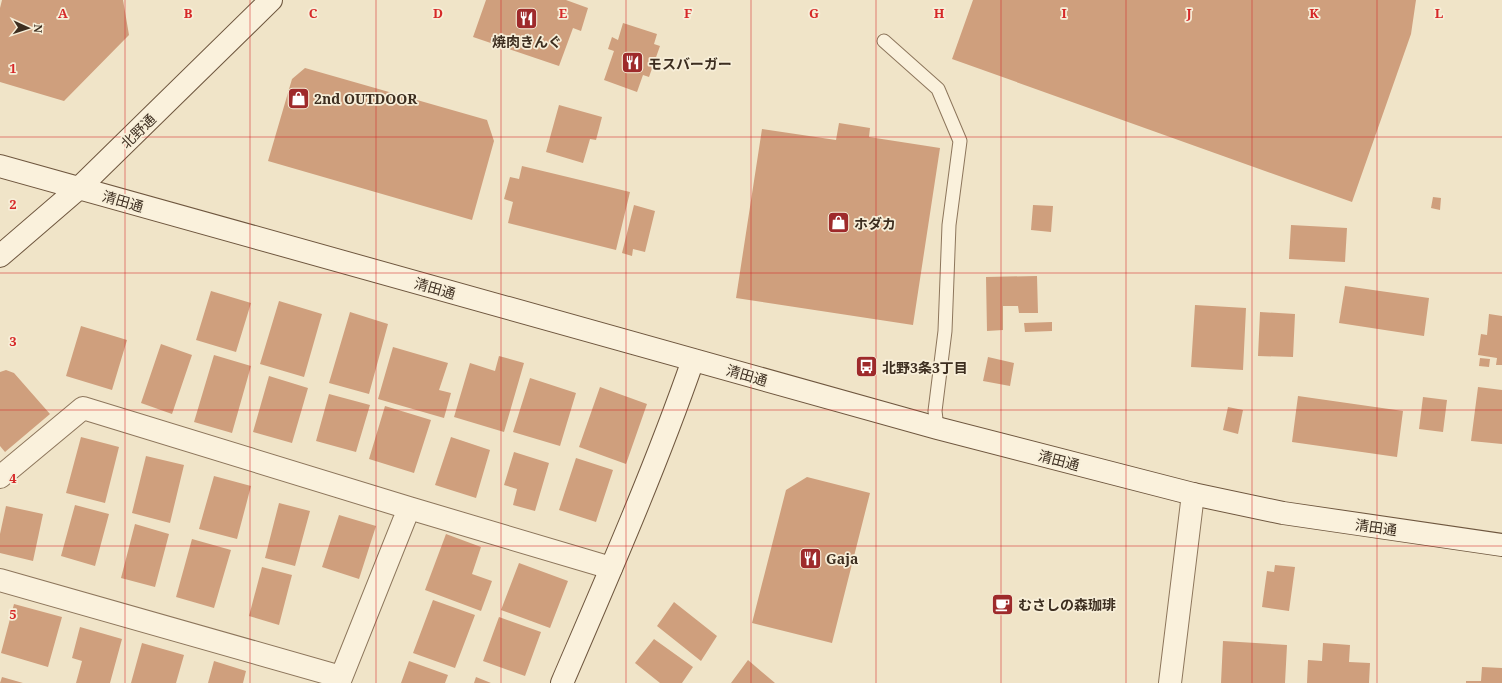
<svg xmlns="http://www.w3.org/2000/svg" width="1502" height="683" viewBox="0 0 1502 683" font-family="'Noto Serif','Noto Sans JP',serif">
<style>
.building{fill:#cf9f7d}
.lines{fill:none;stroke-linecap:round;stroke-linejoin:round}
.lane-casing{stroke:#8d765c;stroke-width:15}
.street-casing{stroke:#8d765c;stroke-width:24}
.secondary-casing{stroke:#6f573f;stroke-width:24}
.lane{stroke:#faf1dc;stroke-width:13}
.street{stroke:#faf1dc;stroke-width:22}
.secondary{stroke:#faf1dc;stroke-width:22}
.grid{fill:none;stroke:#d62828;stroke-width:1;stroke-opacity:0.55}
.labels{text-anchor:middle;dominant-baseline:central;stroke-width:3.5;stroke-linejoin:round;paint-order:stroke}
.poi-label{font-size:14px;font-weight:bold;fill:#3d2e20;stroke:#f7eed8;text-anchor:start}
.street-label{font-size:14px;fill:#3d2e20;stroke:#f7eed8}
.grid-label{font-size:13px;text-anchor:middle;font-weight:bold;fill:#d62828;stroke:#f7eed8;stroke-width:3.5;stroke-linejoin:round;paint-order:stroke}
</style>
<rect width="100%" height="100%" fill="#f0e4c8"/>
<path class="building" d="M 2,0 L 123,0 L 129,35 L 64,101 L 0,82 L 0,8 Z
M 486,0 L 566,0 L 588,8 L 581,31 L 573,28 L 559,66 L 473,37 Z
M 973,0 L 1416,0 L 1411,34 L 1352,202 L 952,59 Z
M 623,23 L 657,34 L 654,44 L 660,46 L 649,77 L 643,75 L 637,92 L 604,80 L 614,51 L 608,49 L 612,37 L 618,40 Z
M 305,68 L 487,120 L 494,141 L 472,220 L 268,161 L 292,79 Z
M 559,105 L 602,117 L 596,140 L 590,139 L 583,163 L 546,152 Z
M 839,123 L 870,128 L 869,137 L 940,148 L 913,325 L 736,298 L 762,129 L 836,140 Z
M 522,166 L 630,192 L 616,250 L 508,223 L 513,202 L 504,199 L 510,177 L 519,179 Z
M 1433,197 L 1441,198 L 1440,210 L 1431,208 Z
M 634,205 L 655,211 L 645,252 L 633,249 L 632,256 L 622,253 Z
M 1033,205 L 1053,206 L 1051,232 L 1031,230 Z
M 1291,225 L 1347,228 L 1345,262 L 1289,259 Z
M 1037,276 L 1038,313 L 1019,313 L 1018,306 L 1003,306 L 1003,330 L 987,331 L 986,277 Z
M 1345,286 L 1429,298 L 1424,336 L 1339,323 Z
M 211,291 L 251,303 L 236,352 L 196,340 Z
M 279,301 L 322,314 L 304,377 L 260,364 Z
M 1195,305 L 1246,308 L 1243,370 L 1191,367 Z
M 350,312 L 388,324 L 369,394 L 329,383 Z
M 1260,312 L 1295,314 L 1293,357 L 1258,356 Z
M 1489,314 L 1502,316 L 1502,365 L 1496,365 L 1497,358 L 1478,355 L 1481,334 L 1487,335 Z
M 1052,322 L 1052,331 L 1025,332 L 1024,323 Z
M 81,326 L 127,340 L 112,390 L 66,376 Z
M 161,344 L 192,355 L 172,414 L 141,403 Z
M 393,347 L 448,363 L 439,390 L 451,393 L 444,418 L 378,399 Z
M 214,355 L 251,366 L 232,433 L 194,422 Z
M 499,356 L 524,363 L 504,432 L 454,417 L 470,363 L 495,371 Z
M 988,357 L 1014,363 L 1010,386 L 983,381 Z
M 1480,358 L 1490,359 L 1489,367 L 1479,366 Z
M 6,370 L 14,373 L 50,414 L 5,452 L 0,446 L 0,372 Z
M 269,376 L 308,388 L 292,443 L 253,432 Z
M 530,378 L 576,393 L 560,446 L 513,432 Z
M 600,387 L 647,404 L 626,464 L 579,447 Z
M 1478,387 L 1502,390 L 1502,444 L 1471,441 Z
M 329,394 L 370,405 L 356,452 L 316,441 Z
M 1298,396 L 1403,411 L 1397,457 L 1292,442 Z
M 1423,397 L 1447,400 L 1443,432 L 1419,429 Z
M 385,406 L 431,420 L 414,473 L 369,459 Z
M 1228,407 L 1243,410 L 1238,434 L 1223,430 Z
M 81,437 L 119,447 L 105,503 L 66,493 Z
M 451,437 L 490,450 L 476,498 L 435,485 Z
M 514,452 L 549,463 L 535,511 L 513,505 L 517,489 L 504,485 Z
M 146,456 L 184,465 L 170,523 L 132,513 Z
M 576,458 L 613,470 L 596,522 L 559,510 Z
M 214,476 L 251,486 L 237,539 L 199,529 Z
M 807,477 L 870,493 L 832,643 L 752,623 L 786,490 Z
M 279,503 L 310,511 L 295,566 L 265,558 Z
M 75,505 L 109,514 L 95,566 L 61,556 Z
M 6,506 L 43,514 L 33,561 L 0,553 L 0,534 Z
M 339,515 L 376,526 L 359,579 L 322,567 Z
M 135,524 L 169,534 L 155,587 L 121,578 Z
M 446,534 L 481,547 L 472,574 L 492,581 L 481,611 L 425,590 Z
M 192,539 L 231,550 L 214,608 L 176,597 Z
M 519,563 L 568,581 L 550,628 L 501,610 Z
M 1275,565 L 1295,567 L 1289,611 L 1262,607 L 1267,571 L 1274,572 Z
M 262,567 L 292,575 L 279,625 L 249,616 Z
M 433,600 L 475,615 L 455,668 L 413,653 Z
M 674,602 L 717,636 L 701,661 L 657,626 Z
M 14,604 L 62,617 L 48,667 L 1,653 Z
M 499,617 L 541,632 L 525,676 L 483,661 Z
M 80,627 L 122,639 L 110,683 L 76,683 L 82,661 L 72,658 Z
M 654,639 L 693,667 L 682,683 L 660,683 L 635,663 Z
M 1223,641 L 1287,645 L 1285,683 L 1221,683 Z
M 142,643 L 184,655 L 176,683 L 131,683 Z
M 1323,643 L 1350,645 L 1349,662 L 1370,663 L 1369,683 L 1307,683 L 1308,660 L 1322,661 Z
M 748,660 L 775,683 L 731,683 Z
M 214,661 L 246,671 L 243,683 L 208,683 Z
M 409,661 L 448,675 L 445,683 L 401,683 Z
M 1482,667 L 1502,668 L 1502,683 L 1466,683 L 1466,681 L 1481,681 Z
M 2,677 L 23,683 L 0,683 Z
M 476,677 L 491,683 L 474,683 Z"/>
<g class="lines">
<defs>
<path id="lane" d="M 884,41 L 938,89 L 960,141 L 949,225 L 945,331 L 935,411 L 937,428"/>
<path id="street" d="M 0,477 L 83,408 L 409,508 L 611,568
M 0,580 L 341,677
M 339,683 L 409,508
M 1170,683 L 1193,494"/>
<path id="secondary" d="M 0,166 L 937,428 L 1193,494 L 1283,513 L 1502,545
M 0,256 L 79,188 L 271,0
M 562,683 C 608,576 655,469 693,360"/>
</defs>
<use href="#lane" class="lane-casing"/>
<use href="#street" class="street-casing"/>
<use href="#secondary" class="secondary-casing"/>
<use href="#lane" class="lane"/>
<use href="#street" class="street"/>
<use href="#secondary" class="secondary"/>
</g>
<path class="grid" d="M 125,0 L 125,683M 250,0 L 250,683M 376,0 L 376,683M 501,0 L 501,683M 626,0 L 626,683M 751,0 L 751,683M 876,0 L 876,683M 1001,0 L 1001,683M 1126,0 L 1126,683M 1252,0 L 1252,683M 1377,0 L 1377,683M 0,137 L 1502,137M 0,273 L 1502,273M 0,410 L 1502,410M 0,546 L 1502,546"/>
<defs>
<symbol id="restaurant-square" viewBox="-11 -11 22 22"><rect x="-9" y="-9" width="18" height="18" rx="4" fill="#9e2a2b" stroke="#f7eed8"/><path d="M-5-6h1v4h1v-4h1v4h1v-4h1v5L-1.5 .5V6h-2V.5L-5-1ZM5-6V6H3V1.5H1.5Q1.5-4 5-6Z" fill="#fff"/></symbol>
<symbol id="shop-square" viewBox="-11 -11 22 22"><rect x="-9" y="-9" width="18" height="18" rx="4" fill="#9e2a2b" stroke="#f7eed8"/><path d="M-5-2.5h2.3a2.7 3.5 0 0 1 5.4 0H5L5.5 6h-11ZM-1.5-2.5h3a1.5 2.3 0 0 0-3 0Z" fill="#fff"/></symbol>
<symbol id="bus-square" viewBox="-11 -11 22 22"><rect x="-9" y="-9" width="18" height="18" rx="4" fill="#9e2a2b" stroke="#f7eed8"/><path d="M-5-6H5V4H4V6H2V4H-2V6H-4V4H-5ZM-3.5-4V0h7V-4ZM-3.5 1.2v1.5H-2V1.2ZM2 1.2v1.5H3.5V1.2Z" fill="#fff"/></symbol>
<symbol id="cafe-square" viewBox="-11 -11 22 22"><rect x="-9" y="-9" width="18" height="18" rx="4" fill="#9e2a2b" stroke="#f7eed8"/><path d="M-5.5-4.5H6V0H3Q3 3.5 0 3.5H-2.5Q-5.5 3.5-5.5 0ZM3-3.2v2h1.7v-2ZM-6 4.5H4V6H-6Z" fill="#fff"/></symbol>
</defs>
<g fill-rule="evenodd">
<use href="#restaurant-square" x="514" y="6" width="25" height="25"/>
<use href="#restaurant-square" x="620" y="50" width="25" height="25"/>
<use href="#shop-square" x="286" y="86" width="25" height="25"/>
<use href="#shop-square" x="826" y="210" width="25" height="25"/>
<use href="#bus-square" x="854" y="354" width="25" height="25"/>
<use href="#restaurant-square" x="798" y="546" width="25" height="25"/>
<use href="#cafe-square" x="990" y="592" width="25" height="25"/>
</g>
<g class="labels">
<g class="poi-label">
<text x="527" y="41" text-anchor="middle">焼肉きんぐ</text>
<text x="648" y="63">モスバーガー</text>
<text x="314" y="98">2nd OUTDOOR</text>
<text x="854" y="223">ホダカ</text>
<text x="882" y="367">北野3条3丁目</text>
<text x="826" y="558">Gaja</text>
<text x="1018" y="604">むさしの森珈琲</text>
</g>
<g class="street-label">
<text transform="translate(138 131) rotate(-44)">北野通</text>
<text transform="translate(123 201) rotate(16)">清田通</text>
<text transform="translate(435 288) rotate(16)">清田通</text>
<text transform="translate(747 375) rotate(16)">清田通</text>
<text transform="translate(1059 460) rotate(15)">清田通</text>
<text transform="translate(1376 527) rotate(8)">清田通</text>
</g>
</g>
<g class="grid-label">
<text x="63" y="18">A</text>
<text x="188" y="18">B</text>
<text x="313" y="18">C</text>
<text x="438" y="18">D</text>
<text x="563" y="18">E</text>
<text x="688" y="18">F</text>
<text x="814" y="18">G</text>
<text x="939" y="18">H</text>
<text x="1064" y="18">I</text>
<text x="1189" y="18">J</text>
<text x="1314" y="18">K</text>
<text x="1439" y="18">L</text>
<text x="13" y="73">1</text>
<text x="13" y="209">2</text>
<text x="13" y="346">3</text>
<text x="13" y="483">4</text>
<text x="13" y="619">5</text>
</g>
<g transform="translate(28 28) rotate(93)" stroke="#f7eed8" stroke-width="3" paint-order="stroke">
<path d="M0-3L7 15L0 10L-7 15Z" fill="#3d2e20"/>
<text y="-6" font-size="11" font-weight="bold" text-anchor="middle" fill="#3d2e20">N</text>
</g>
</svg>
